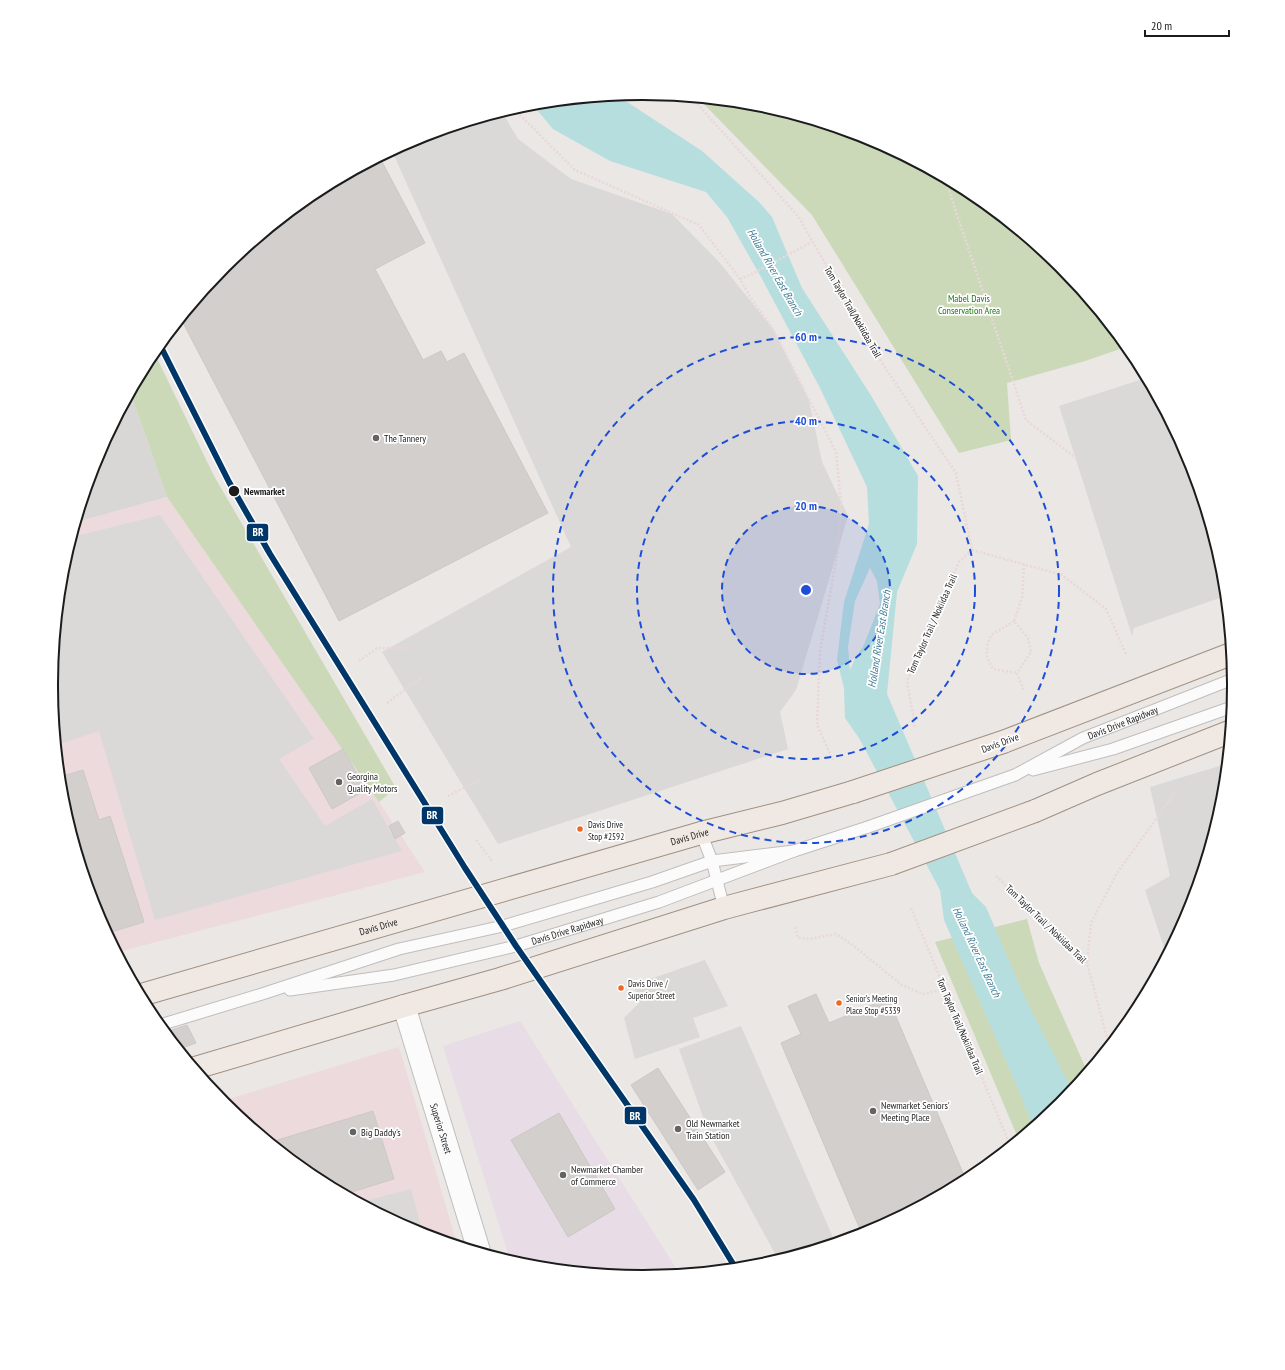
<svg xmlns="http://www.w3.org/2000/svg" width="1285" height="1370" viewBox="0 0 1285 1370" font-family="'PT Sans Narrow',sans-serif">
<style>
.residential{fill:#d9d7d6}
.commercial{fill:#eddadc}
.industrial{fill:#e8dce6}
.forest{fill:#cbd9b9}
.parking{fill:#dad9d8}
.water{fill:#b7dede;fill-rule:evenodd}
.building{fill:#d3cfcd;stroke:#cdc8c6}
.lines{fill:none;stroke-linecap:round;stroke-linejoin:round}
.service-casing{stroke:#c0bebd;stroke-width:13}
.minor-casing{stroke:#c0bebd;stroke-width:24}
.primary-casing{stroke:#a09081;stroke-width:24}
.path{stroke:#ead7d9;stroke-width:2.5;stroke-dasharray:2 2;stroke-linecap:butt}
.service{stroke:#fcfbfb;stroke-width:11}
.minor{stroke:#fcfbfb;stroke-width:22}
.primary{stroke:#f0e8e3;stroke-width:22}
.service-bridge-casing{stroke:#c0bebd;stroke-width:13;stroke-linecap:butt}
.primary-bridge-casing{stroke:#a09081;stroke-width:24;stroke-linecap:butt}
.service-bridge{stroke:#fcfbfb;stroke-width:11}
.primary-bridge{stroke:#f0e8e3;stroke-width:22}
.rail-1-casing{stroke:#fff;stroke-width:9}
.rail-1{stroke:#003768;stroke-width:6}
.ring{fill:none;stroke:#1d4ed8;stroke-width:2;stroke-dasharray:7 5}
.poi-dot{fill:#646362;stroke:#fff;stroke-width:1.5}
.stop-dot{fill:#1c1c1c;stroke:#fff;stroke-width:1.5}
.bus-dot{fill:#f26522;stroke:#fff;stroke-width:1.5}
.labels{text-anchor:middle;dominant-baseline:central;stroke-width:3.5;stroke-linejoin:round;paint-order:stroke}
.bus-label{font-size:9px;fill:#1c1c1c;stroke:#fff;text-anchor:start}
.park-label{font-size:10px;fill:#18790b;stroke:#fff}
.street-label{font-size:10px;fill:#1c1c1c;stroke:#fff}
.poi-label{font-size:10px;fill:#1c1c1c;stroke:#fff;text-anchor:start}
.stop-label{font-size:10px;font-weight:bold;fill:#1c1c1c;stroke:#fff;text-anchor:start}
.water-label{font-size:11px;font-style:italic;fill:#417b94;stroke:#fff}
.rim{fill:none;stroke:#1c1c1c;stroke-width:2}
.centre{fill:#1d4ed8;stroke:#fff;stroke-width:2}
.ring-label{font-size:12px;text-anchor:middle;font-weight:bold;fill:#1d4ed8;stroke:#fff;stroke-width:3.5;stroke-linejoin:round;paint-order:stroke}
.line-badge{stroke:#fff;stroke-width:1.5}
.badge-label{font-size:11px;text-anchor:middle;font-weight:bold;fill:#fff}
</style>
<rect width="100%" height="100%" fill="#eae7e4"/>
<path class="residential" d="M 131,394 L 167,497 L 77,522 L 96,458 Z"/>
<path class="commercial" d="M 167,497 L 379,802 L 425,872 L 118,952 L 96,911 L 62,800 L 51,685 L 62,569 L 77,522 Z
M 399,1047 L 457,1244 L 416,1231 L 314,1177 L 222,1101 Z"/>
<path class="industrial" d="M 520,1021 L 679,1273 L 642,1276 L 527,1265 L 510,1260 L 443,1046 Z"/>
<path class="forest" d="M 699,99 L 758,105 L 869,139 L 971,193 L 1061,267 L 1126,347 L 1085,361 L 1007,383 L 1011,440 L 959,453 L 812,215 Z
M 154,352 L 214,476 L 396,788 L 379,802 L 167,497 L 131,394 Z
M 1027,919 L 1039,963 L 1087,1071 L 1061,1103 L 1018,1138 L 935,942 Z"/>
<path class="parking" d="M 502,112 L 518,139 L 571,179 L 672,214 L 719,262 L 773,329 L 809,400 L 822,462 L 848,516 L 796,690 L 780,712 L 788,749 L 498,844 L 382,652 L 571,547 L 392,151 L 416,138 Z
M 1146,378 L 1189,459 L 1223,570 L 1225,596 L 1134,628 L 1132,636 L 1059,406 Z
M 160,515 L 314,739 L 279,759 L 325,826 L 372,799 L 402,851 L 155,920 L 99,731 L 57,745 L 51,685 L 62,569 L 72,537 Z
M 1226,764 L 1223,801 L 1189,912 L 1166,954 L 1145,890 L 1170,876 L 1150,787 Z
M 705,960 L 728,1006 L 693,1018 L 700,1037 L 635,1059 L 624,1018 L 640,1002 L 633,985 Z
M 741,1026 L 835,1242 L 778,1259 L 708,1131 L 679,1049 Z
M 411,1189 L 423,1234 L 416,1231 L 361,1202 Z"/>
<path class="water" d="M 618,96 L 702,151 L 759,202 L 772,217 L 802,288 L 872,397 L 918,476 L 917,544 L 897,592 L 887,694 L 972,893 L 986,907 L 1026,1000 L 1072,1090 L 1061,1103 L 1033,1126 L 1013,1077 L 944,920 L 940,890 L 859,738 L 845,718 L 844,688 L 837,660 L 844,602 L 869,524 L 867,487 L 820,388 L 761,277 L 727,217 L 706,192 L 610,161 L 553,129 L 532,104 ZM 870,568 L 877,581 L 880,604 L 863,647 L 855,658 L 850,670 L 848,647 L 855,601 Z"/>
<path class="building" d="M 380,158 L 425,243 L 375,269 L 423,360 L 441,351 L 447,362 L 464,353 L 548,513 L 339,621 L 181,319 L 224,267 L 314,193 Z
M 343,749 L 366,790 L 332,809 L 309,768 Z
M 83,770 L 99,820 L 110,816 L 144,922 L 108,933 L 96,911 L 62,800 L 60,777 Z
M 398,821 L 405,833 L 395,839 L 389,826 Z
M 816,994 L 829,1023 L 888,998 L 966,1180 L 869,1232 L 862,1234 L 781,1043 L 801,1034 L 788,1006 Z
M 187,1025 L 196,1043 L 179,1049 L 166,1032 Z
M 658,1068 L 725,1172 L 698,1190 L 631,1085 Z
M 373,1111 L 394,1179 L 345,1194 L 314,1177 L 271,1142 Z
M 559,1113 L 615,1209 L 568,1237 L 511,1140 Z"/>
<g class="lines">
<defs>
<g id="service">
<path d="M 1033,770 L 1113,749 L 1232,707"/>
<path id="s1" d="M 1015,775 L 1083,738 L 1233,679"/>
<path d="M 701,833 L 712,861 L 724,908"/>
<path id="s2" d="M 290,990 L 394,975 L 516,946 L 659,902 L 794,851 L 868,827"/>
<path d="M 160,1025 L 262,994 L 399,949 L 503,926 L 652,882 L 712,861 L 794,851"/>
</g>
<g id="minor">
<path id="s3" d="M 404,1006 L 479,1251"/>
</g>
<g id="primary">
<path d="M 1003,742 L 1231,654"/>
<path d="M 1035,811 L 1097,784 L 1229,732"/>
<path id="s4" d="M 141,995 L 701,833 L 782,813 L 853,792"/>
<path d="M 195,1068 L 404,1006 L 500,979 L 724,908 L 891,864"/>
</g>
</defs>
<use href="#service" class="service-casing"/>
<use href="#minor" class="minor-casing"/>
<use href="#primary" class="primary-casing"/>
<path class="path" d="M 692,98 L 798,216 L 882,363 L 956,473 L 972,550
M 514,109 L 575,170 L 699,225 L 740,279 L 752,300 L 773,329 L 836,452 L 841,502 L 838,550 L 820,651 L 817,725 L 833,760
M 945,179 L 1026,420 L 1076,458
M 740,279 L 752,274 L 812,242
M 972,550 L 1062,575 L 1106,609 L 1126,654
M 1024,564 L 1022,598 L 1014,621 L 1028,638 L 1031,652 L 1017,673 L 1024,691
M 1014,621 L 991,635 C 986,649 984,655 993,669 L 1017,673
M 359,661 L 377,648 L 415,648
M 387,703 L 422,677
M 915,727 L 907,681 L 959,562 L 972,550
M 448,796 L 481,779
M 476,840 L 492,861
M 996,876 L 1087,963 L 1109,1045
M 911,908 L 1010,1145
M 795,927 L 798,938 L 810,939 L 836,934 L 851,944 L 902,985 L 923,994 L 945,989
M 1087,962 L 1091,923 L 1117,873 L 1175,793"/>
<use href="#service" class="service"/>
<use href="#minor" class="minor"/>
<use href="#primary" class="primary"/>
<defs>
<path id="service-bridge" d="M 868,827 L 1015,775"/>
<path id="primary-bridge" d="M 853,792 L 1003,742
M 891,864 L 1035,811"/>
</defs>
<use href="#service-bridge" class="service-bridge-casing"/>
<use href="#primary-bridge" class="primary-bridge-casing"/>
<use href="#service-bridge" class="service-bridge"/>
<use href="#primary-bridge" class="primary-bridge"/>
<defs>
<path id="rail-1" d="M 160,345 L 229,482 L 270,554 L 465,868 L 516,946 L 694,1200 L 735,1267"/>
</defs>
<use href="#rail-1" class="rail-1-casing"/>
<use href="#rail-1" class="rail-1"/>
</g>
<circle cx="806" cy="590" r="84" fill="#1d4ed8" fill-opacity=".12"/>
<g class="ring">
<circle cx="806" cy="590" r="84"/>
<circle cx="806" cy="590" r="169"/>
<circle cx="806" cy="590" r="253"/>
</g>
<g class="poi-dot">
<circle cx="376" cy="438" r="4"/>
<circle cx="339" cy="782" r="4"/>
<circle cx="873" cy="1111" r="4"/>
<circle cx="678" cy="1129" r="4"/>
<circle cx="353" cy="1132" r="4"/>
<circle cx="563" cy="1175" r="4"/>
</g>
<circle class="stop-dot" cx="234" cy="491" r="6"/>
<g class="bus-dot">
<circle cx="580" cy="829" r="3.5"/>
<circle cx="621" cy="988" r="3.5"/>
<circle cx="839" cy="1003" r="3.5"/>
</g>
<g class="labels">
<g class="bus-label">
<text x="588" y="824">Davis Drive<tspan x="588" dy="12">Stop #2592</tspan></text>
<text x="628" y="983">Davis Drive /<tspan x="628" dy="12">Superior Street</tspan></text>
<text x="846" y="998">Senior's Meeting<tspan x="846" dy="12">Place Stop #5339</tspan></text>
</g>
<g class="park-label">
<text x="969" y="298">Mabel Davis<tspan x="969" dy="12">Conservation Area</tspan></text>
</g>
<g class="street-label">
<text transform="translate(853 312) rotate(60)">Tom Taylor Trail/Nokiidaa Trail</text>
<text transform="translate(932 624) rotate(-66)">Tom Taylor Trail / Nokiidaa Trail</text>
<text stroke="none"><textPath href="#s1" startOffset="120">Davis Drive Rapidway</textPath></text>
<text transform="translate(1000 743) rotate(-20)">Davis Drive</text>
<text stroke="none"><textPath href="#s4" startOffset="571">Davis Drive</textPath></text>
<text transform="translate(1046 924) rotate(44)">Tom Taylor Trail / Nokiidaa Trail</text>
<text stroke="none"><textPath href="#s4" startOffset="247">Davis Drive</textPath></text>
<text stroke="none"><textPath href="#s2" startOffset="284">Davis Drive Rapidway</textPath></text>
<text transform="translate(960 1026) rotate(67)">Tom Taylor Trail/Nokiidaa Trail</text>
<text stroke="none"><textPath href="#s3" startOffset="128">Superior Street</textPath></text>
</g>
<g class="poi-label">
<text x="384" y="438">The Tannery</text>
<text x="347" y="776">Georgina<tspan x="347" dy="12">Quality Motors</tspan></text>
<text x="881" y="1105">Newmarket Seniors'<tspan x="881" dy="12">Meeting Place</tspan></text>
<text x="686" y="1123">Old Newmarket<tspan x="686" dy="12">Train Station</tspan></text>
<text x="361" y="1132">Big Daddy's</text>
<text x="571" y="1169">Newmarket Chamber<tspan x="571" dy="12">of Commerce</tspan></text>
</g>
<g class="stop-label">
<text x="244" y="491">Newmarket</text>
</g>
<g class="water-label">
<text transform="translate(775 272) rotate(60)">Holland River East Branch</text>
<text transform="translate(879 639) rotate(-81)">Holland River East Branch</text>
<text transform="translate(977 952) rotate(65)">Holland River East Branch</text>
</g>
</g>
<path d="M0 0H1285V1370H0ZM642 100H643A584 584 0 0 1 1227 684V686A584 584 0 0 1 643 1270H642A584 584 0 0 1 58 686V684A584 584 0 0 1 642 100Z" fill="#fff" fill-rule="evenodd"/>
<path class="rim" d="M642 100H643A584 584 0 0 1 1227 684V686A584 584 0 0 1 643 1270H642A584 584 0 0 1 58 686V684A584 584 0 0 1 642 100Z"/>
<circle cx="806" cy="590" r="6" class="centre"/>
<g class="ring-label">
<text x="806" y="341">60 m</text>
<text x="806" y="425">40 m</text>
<text x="806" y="510">20 m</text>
</g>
<g class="line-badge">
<rect x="246" y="523" width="23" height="19" rx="4" fill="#003768"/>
<rect x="421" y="806" width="23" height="19" rx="4" fill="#003768"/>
<rect x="624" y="1106" width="23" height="19" rx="4" fill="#003768"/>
</g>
<g class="badge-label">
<text x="258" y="536">BR</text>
<text x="432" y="819">BR</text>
<text x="635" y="1120">BR</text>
</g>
<path d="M1145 30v6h84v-6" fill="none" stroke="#1c1c1c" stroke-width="2"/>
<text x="1151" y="30" font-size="12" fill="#1c1c1c" stroke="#ffffff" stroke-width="3" paint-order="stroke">20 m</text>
</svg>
